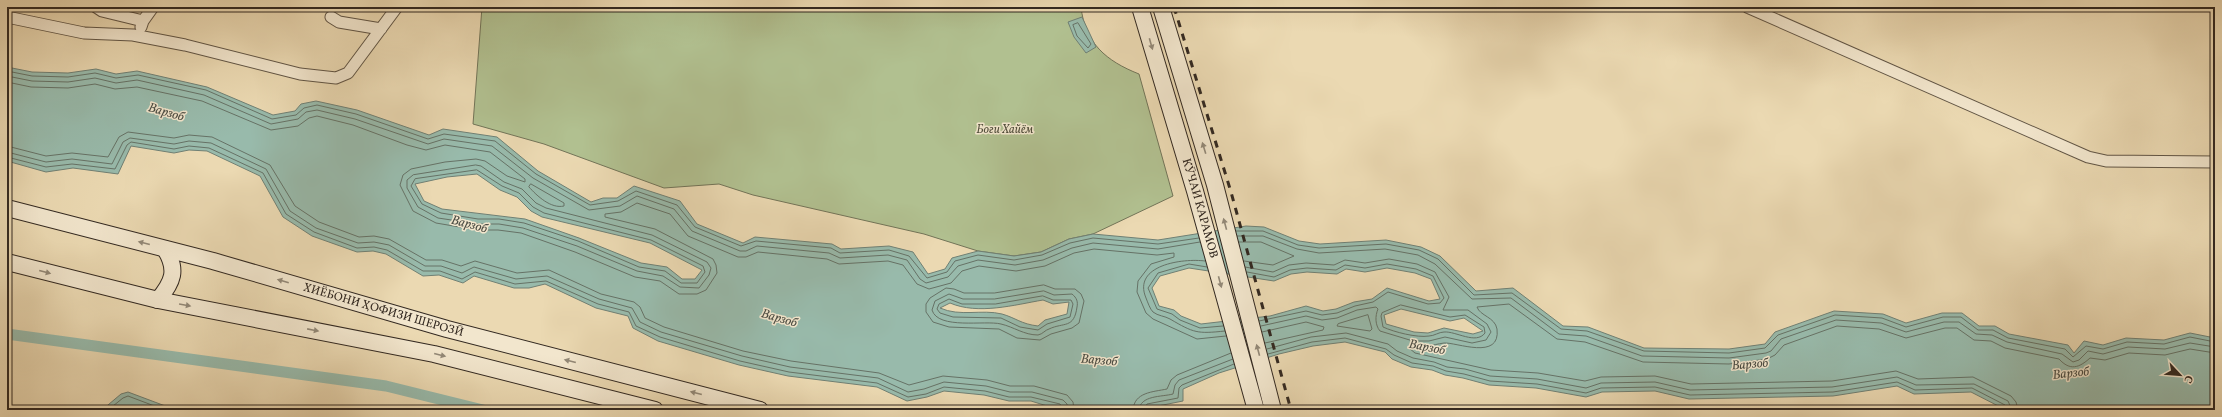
<svg xmlns="http://www.w3.org/2000/svg" width="2222" height="417" viewBox="0 0 2222 417" font-family="Vollkorn,serif">
<style>
.green{fill:#b1c090;stroke:#727458}
.water{fill:#98baab;stroke:#708074;fill-rule:evenodd}
.lines{fill:none;stroke-linecap:round;stroke-linejoin:round}
.shore{stroke:#667266;stroke-width:1}
.canal{stroke:#98baab;stroke-width:11}
.minor-casing{stroke:#615545;stroke-width:13}
.secondary-casing{stroke:#332921;stroke-width:18}
.minor{stroke:#f2e6cd;stroke-width:11}
.secondary{stroke:#f2e6cd;stroke-width:16}
.rail{stroke:#332921;stroke-width:3;stroke-dasharray:7 7;stroke-linecap:butt}
.oneway{fill:#928877}
.labels{text-anchor:middle;dominant-baseline:central;stroke-width:3;stroke-linejoin:round;paint-order:stroke}
.park-label{font-size:12px;font-style:italic;fill:#524f3d;stroke:#f2e6cd}
.street-label{font-size:12px;fill:#332921;stroke:#f2e6cd}
.water-label{font-size:13px;font-style:italic;fill:#4c4d44;stroke:#f2e6cd}
</style>
<rect width="100%" height="100%" fill="#ebd9b2"/>
<filter id="stains"><feTurbulence type="fractalNoise" baseFrequency=".005" numOctaves="4"/><feColorMatrix values="0 0 0 0 .2 0 0 0 0 .09 0 0 0 0 .02 0 0 0 .5 -.17"/></filter>
<radialGradient id="worn" r=".72"><stop offset=".6" stop-color="#630" stop-opacity="0"/><stop offset="1" stop-color="#630" stop-opacity=".3"/></radialGradient>
<path class="green" d="M 482,7 L 1081,7 C 1085,43 1106,61 1139,74 L 1173,196 L 1093,234 L 1069,239 L 1041,252 L 1014,256 L 978,251 L 924,234 L 753,195 L 719,184 L 664,188 L 544,144 L 473,124 Z"/>
<path class="water" d="M 1082,17 L 1096,47 L 1086,53 L 1074,37 L 1068,22 Z
M 7,67 L 32,72 L 68,73 L 96,69 L 116,74 L 137,71 L 207,87 L 273,115 L 295,111 L 301,104 L 316,101 L 357,110 L 429,135 L 443,129 L 497,137 L 538,171 L 591,202 L 603,198 L 617,198 L 634,186 L 680,201 L 697,224 L 743,243 L 755,237 L 832,244 L 841,249 L 889,246 L 913,252 L 928,274 L 945,269 L 952,258 L 978,251 L 1014,256 L 1041,252 L 1069,239 L 1093,234 L 1158,240 L 1246,226 L 1264,227 L 1299,241 L 1320,244 L 1386,240 L 1421,247 L 1440,256 L 1476,291 L 1513,288 L 1563,326 L 1588,327 L 1644,348 L 1729,349 L 1765,344 L 1775,332 L 1834,311 L 1883,314 L 1906,323 L 1942,313 L 1962,313 L 1979,326 L 1995,326 L 2009,334 L 2068,345 L 2074,353 L 2084,341 L 2103,345 L 2126,338 L 2164,340 L 2190,333 L 2215,338 L 2215,410 L 2006,410 L 1971,392 L 1914,394 L 1897,386 L 1833,396 L 1689,399 L 1655,391 L 1602,392 L 1586,397 L 1536,388 L 1489,385 L 1463,378 L 1445,375 L 1432,370 L 1411,367 L 1392,359 L 1385,352 L 1345,342 L 1313,346 L 1279,354 L 1219,373 L 1183,389 L 1183,401 L 1138,410 L 1060,410 L 1031,401 L 1009,401 L 984,395 L 944,391 L 927,397 L 907,401 L 877,387 L 788,376 L 739,365 L 658,341 L 633,328 L 628,316 L 596,308 L 545,284 L 529,288 L 514,288 L 474,276 L 463,283 L 439,275 L 423,276 L 386,254 L 373,251 L 357,252 L 312,236 L 283,217 L 260,176 L 207,151 L 189,150 L 174,153 L 131,146 L 118,174 L 73,168 L 46,172 L 7,161 ZM 477,174 L 500,190 L 517,197 L 531,211 L 542,217 L 650,243 L 702,270 L 695,279 L 682,279 L 667,267 L 641,263 L 579,238 L 525,219 L 442,209 L 424,201 L 415,184 L 447,177 ZM 1189,268 L 1274,281 L 1291,274 L 1307,272 L 1337,274 L 1346,269 L 1365,272 L 1387,268 L 1415,273 L 1431,279 L 1440,299 L 1429,301 L 1387,288 L 1372,299 L 1354,302 L 1336,309 L 1323,311 L 1306,306 L 1270,316 L 1201,324 L 1181,316 L 1174,310 L 1159,306 L 1152,288 L 1160,276 ZM 1043,300 L 1053,304 L 1069,302 L 1067,314 L 1045,320 L 1038,326 C 1021,324 1016,318 1002,314 C 982,309 960,317 940,308 L 950,303 C 978,315 1014,305 1043,300 ZM 1401,309 L 1450,321 L 1464,318 L 1483,331 L 1473,334 L 1444,328 L 1428,333 L 1414,332 L 1386,324 L 1384,315 Z
M 128,392 L 176,410 L 102,410 L 121,394 Z"/>
<g class="lines">
<path class="shore" d="M 1078,23 L 1091,44 L 1088,48 L 1077,36 L 1073,25 Z
M 7,71 L 32,76 L 68,77 L 95,73 L 116,78 L 138,75 L 206,90 L 272,119 L 296,115 L 304,108 L 317,105 L 356,114 L 428,139 L 444,134 L 495,141 L 536,174 L 590,205 L 618,201 L 636,191 L 677,205 L 695,227 L 741,246 L 756,241 L 831,248 L 840,253 L 889,250 L 909,256 L 927,278 L 947,272 L 955,261 L 978,255 L 1014,260 L 1042,255 L 1070,243 L 1093,238 L 1158,244 L 1199,238
M 7,76 L 32,81 L 68,82 L 95,78 L 116,83 L 137,80 L 204,95 L 271,124 L 298,119 L 306,112 L 317,110 L 355,119 L 428,144 L 444,139 L 492,146 L 533,178 L 589,210 L 620,206 L 637,196 L 674,209 L 692,231 L 740,251 L 746,251 L 757,246 L 829,253 L 840,258 L 888,255 L 907,260 L 920,279 L 926,283 L 948,277 L 958,266 L 978,260 L 1015,265 L 1043,260 L 1072,248 L 1093,243 L 1158,249 L 1200,242
M 7,82 L 31,87 L 68,88 L 95,84 L 115,89 L 137,87 L 202,101 L 271,130 L 298,126 L 309,118 L 317,116 L 353,125 L 407,145 L 426,150 L 445,145 L 490,152 L 525,179 L 525,182 L 507,176 L 485,161 L 476,159 L 445,162 L 411,169 L 403,175 L 400,185 L 413,211 L 436,223 L 477,230 L 498,230 L 521,233 L 575,252 L 635,277 L 660,281 L 679,294 L 697,294 L 706,290 L 717,273 L 716,265 L 713,259 L 655,229 L 605,217 L 605,214 L 621,212 L 637,203 L 670,214 L 688,236 L 738,257 L 746,257 L 758,252 L 827,259 L 839,264 L 888,261 L 903,265 L 917,284 L 929,289 L 951,283 L 962,271 L 979,266 L 1016,271 L 1045,266 L 1074,253 L 1094,249 L 1157,255 L 1174,253 L 1174,257 L 1151,264 L 1138,281 L 1137,292 L 1146,313 L 1153,319 L 1197,339 L 1226,336
M 7,146 L 46,156 L 72,153 L 108,157 L 119,137 L 128,132 L 174,138 L 189,135 L 212,137 L 270,165 L 295,206 L 319,222 L 359,237 L 374,236 L 389,239 L 426,260 L 442,260 L 461,266 L 475,261 L 517,273 L 549,270 L 601,294 L 634,302 L 640,307 L 645,318 L 664,327 L 743,351 L 791,361 L 879,373 L 909,385 L 943,376 L 987,380 L 1010,386 L 1034,386 L 1067,395 L 1073,402 L 1074,410
M 7,152 L 46,162 L 72,159 L 112,164 L 123,142 L 130,138 L 174,144 L 189,141 L 211,143 L 266,169 L 290,211 L 316,228 L 358,243 L 374,242 L 389,245 L 425,266 L 441,266 L 462,273 L 474,267 L 516,279 L 547,276 L 599,299 L 632,308 L 640,322 L 661,332 L 742,356 L 790,367 L 878,378 L 908,392 L 924,389 L 944,382 L 986,386 L 1010,392 L 1032,392 L 1063,400 L 1067,404 L 1068,410
M 7,157 L 46,167 L 72,164 L 115,169 L 127,145 L 131,142 L 174,149 L 189,146 L 209,148 L 263,173 L 286,214 L 314,232 L 357,248 L 374,247 L 387,250 L 423,271 L 440,271 L 462,279 L 475,272 L 515,284 L 546,281 L 598,304 L 629,312 L 636,326 L 660,337 L 740,361 L 789,372 L 877,383 L 908,397 L 926,394 L 944,387 L 985,391 L 1009,397 L 1031,397 L 1060,404 L 1063,410
M 476,165 L 481,166 L 504,182 L 522,189 L 536,203 L 546,208 L 652,235 L 707,262 L 711,268 L 709,275 L 699,288 L 680,287 L 663,276 L 637,271 L 577,246 L 523,228 L 499,224 L 478,224 L 438,218 L 418,207 L 407,188 L 407,180 L 413,175 Z
M 477,170 L 502,186 L 519,193 L 533,207 L 544,213 L 651,240 L 703,266 L 705,272 L 697,283 L 681,283 L 665,271 L 639,267 L 578,241 L 524,223 L 499,219 L 478,219 L 441,213 L 422,204 L 411,186 L 415,179 Z
M 531,184 L 564,203 L 564,206 C 551,209 537,196 529,187 Z
M 1236,231 L 1263,231 L 1298,245 L 1319,248 L 1386,244 L 1419,250 L 1438,259 L 1474,295 L 1512,293 L 1561,329 L 1587,331 L 1644,351 L 1729,353 L 1765,348 L 1778,335 L 1835,315 L 1882,318 L 1906,327 L 1943,317 L 1961,317 L 1978,330 L 1993,330 L 2008,338 L 2065,349 L 2073,357 L 2086,346 L 2103,349 L 2127,342 L 2164,344 L 2190,337 L 2215,342
M 1237,236 L 1263,236 L 1297,249 L 1319,253 L 1385,249 L 1418,255 L 1435,264 L 1472,299 L 1511,298 L 1559,334 L 1586,336 L 1642,356 L 1729,358 L 1766,353 L 1771,351 L 1781,339 L 1836,320 L 1881,323 L 1906,332 L 1944,322 L 1959,322 L 1976,334 L 1992,335 L 2007,342 L 2062,354 L 2073,362 L 2079,360 L 2088,351 L 2103,354 L 2128,347 L 2165,349 L 2190,343 L 2215,347
M 1239,242 L 1261,242 L 1294,256 L 1273,265 L 1244,261
M 1205,261 C 1183,258 1132,265 1146,298 C 1148,303 1150,309 1153,312 C 1158,316 1165,316 1170,319 C 1194,333 1197,334 1225,331
M 1207,267 L 1189,264 L 1158,273 L 1148,288 L 1157,309 L 1172,314 L 1180,320 L 1200,328 L 1223,326
M 1245,267 L 1273,272 L 1289,265 L 1306,263 L 1334,265 L 1345,260 L 1365,263 L 1389,259 L 1417,264 L 1435,272 L 1449,297 L 1443,310 L 1468,310 L 1487,324 L 1491,332 L 1486,340 L 1472,343 L 1445,337 L 1429,341 L 1413,341 L 1380,331 C 1375,325 1375,316 1378,309 L 1376,307 L 1357,310 L 1337,318 L 1322,320 L 1306,316 L 1261,326
M 1247,272 L 1274,277 L 1290,270 L 1307,268 L 1336,270 L 1345,265 L 1365,268 L 1387,264 L 1416,269 L 1433,276 L 1444,298 L 1440,303 L 1428,304 L 1388,292 L 1373,302 L 1355,306 L 1337,313 L 1322,315 L 1306,311 L 1259,321
M 1044,285 L 1055,289 L 1075,289 L 1081,294 L 1084,301 L 1079,323 L 1072,328 L 1051,334 L 1040,340 L 1017,338 L 999,329 L 949,327 L 933,322 L 926,312 L 926,304 L 930,298 L 946,288 L 954,289 L 964,293 L 994,293 Z
M 1044,291 L 1054,295 L 1072,294 C 1077,298 1078,302 1077,307 C 1074,329 1064,322 1049,329 C 1045,330 1043,334 1038,335 C 1024,335 1014,327 1001,324 C 985,320 938,330 932,310 L 935,301 L 949,294 L 963,299 L 994,299 Z
M 1043,296 L 1053,300 L 1071,300 L 1073,304 L 1070,317 L 1047,324 L 1038,330 L 1020,327 L 1001,318 L 953,317 L 940,313 L 937,309 L 939,304 L 949,299 L 962,304 L 995,304 Z
M 1401,305 L 1450,317 L 1465,315 L 1484,327 L 1485,333 C 1476,345 1456,331 1444,332 C 1439,332 1434,336 1429,336 C 1417,338 1394,332 1383,327 L 1381,316 L 1382,313 Z
M 1368,315 L 1372,329 L 1370,331 L 1337,326 L 1338,324 Z
M 1262,332 L 1306,322 L 1324,327 L 1323,330 L 1265,343
M 1267,349 L 1311,337 L 1346,333 L 1388,344 L 1397,351 L 1413,358 L 1434,362 L 1447,367 L 1465,369 L 1490,376 L 1537,379 L 1586,388 L 1601,383 L 1655,382 L 1690,390 L 1832,387 L 1897,377 L 1916,385 L 1974,384 L 2008,401 L 2012,410
M 1268,354 L 1312,342 L 1345,338 L 1386,349 L 1394,355 L 1412,363 L 1433,366 L 1446,371 L 1464,374 L 1490,381 L 1537,384 L 1586,393 L 1601,388 L 1655,387 L 1690,395 L 1833,392 L 1897,382 L 1915,390 L 1972,388 L 2005,405 L 2007,410
M 108,410 L 123,398 L 128,396 L 165,410
M 1133,410 C 1134,392 1153,392 1167,389 L 1171,380 L 1177,375 L 1231,353
M 1139,410 C 1140,395 1162,397 1173,394 L 1175,385 L 1179,380 L 1233,359
M 1144,410 L 1147,404 L 1178,398 L 1179,388 L 1182,385 L 1234,364
M 2018,410 L 2016,402 L 2011,396 L 1973,377 L 1918,379 L 1896,371 L 1832,381 L 1691,384 L 1655,376 L 1601,377 L 1585,381 L 1538,373 L 1491,370 L 1415,353 L 1409,348 L 1411,347 C 1425,348 1431,345 1444,343 C 1456,342 1501,361 1497,329 C 1495,317 1480,316 1477,307 L 1509,304 L 1557,339 L 1585,342 L 1643,362 L 1729,364 L 1767,359 L 1775,355 L 1784,345 L 1837,326 L 1879,329 L 1906,338 L 1945,328 L 1957,328 L 1974,340 L 1991,341 L 2005,348 L 2059,359 C 2070,371 2079,368 2090,358 L 2105,360 L 2129,353 L 2165,355 L 2190,349 L 2215,353"/>
<path class="canal" d="M 7,334 L 386,386 L 483,410"/>
<defs>
<path id="minor" d="M 96,7 L 102,11 L 143,21
M 1747,7 L 2088,157 L 2106,161 L 2215,162
M 7,17 L 84,33 L 133,35 L 185,45 L 300,74 L 336,78 L 348,73 L 397,7
M 331,17 L 339,22 L 381,29
M 141,27 L 143,21 L 153,7"/>
<g id="secondary">
<path id="s1" d="M 1140,7 L 1195,191 L 1256,410"/>
<path d="M 1161,7 L 1215,185 L 1273,410"/>
<path id="s2" d="M 7,208 L 213,261 L 447,329 L 760,410"/>
<path d="M 7,262 L 158,300 L 434,354 L 655,410"/>
<path d="M 158,300 C 173,282 178,270 165,249"/>
</g>
</defs>
<use href="#minor" class="minor-casing"/>
<use href="#secondary" class="secondary-casing"/>
<use href="#minor" class="minor"/>
<use href="#secondary" class="secondary"/>
<path class="rail" d="M 1174,7 L 1231,192 L 1291,410"/>
</g>
<defs><path id="oneway-solid" d="M-6-.8H1V-3.2L6.5 0L1 3.2V.8H-6Z"/></defs>
<g class="oneway">
<use href="#oneway-solid" transform="translate(1151 44) rotate(74)"/>
<use href="#oneway-solid" transform="translate(1204 148) rotate(-107)"/>
<use href="#oneway-solid" transform="translate(1225 224) rotate(-105)"/>
<use href="#oneway-solid" transform="translate(144 243) rotate(-166)"/>
<use href="#oneway-solid" transform="translate(45 272) rotate(15)"/>
<use href="#oneway-solid" transform="translate(283 281) rotate(-164)"/>
<use href="#oneway-solid" transform="translate(1220 282) rotate(75)"/>
<use href="#oneway-solid" transform="translate(185 305) rotate(10)"/>
<use href="#oneway-solid" transform="translate(313 330) rotate(11)"/>
<use href="#oneway-solid" transform="translate(1258 350) rotate(-105)"/>
<use href="#oneway-solid" transform="translate(440 355) rotate(14)"/>
<use href="#oneway-solid" transform="translate(570 361) rotate(-166)"/>
<use href="#oneway-solid" transform="translate(696 393) rotate(-166)"/>
</g>
<g class="labels">
<g class="park-label">
<text x="1005" y="130">Боғи Хайём</text>
</g>
<g class="street-label">
<text stroke="none"><textPath href="#s1" startOffset="210">КӮЧАИ КАРАМОВ</textPath></text>
<text stroke="none"><textPath href="#s2" startOffset="390">ХИЁБОНИ ҲОФИЗИ ШЕРОЗӢ</textPath></text>
</g>
<g class="water-label">
<text transform="translate(166 113) rotate(16)">Варзоб</text>
<text transform="translate(469 225) rotate(15)">Варзоб</text>
<text transform="translate(779 319) rotate(16)">Варзоб</text>
<text transform="translate(1427 348) rotate(11)">Варзоб</text>
<text transform="translate(1099 361) rotate(5)">Варзоб</text>
<text transform="translate(1750 365) rotate(-5)">Варзоб</text>
<text transform="translate(2071 374) rotate(-6)">Варзоб</text>
</g>
</g>
<rect width="2222" height="417" fill="none" stroke="#ebd9b2" stroke-width="24"/>
<rect x="8" y="8" width="2206" height="401" fill="none" stroke="#332921" stroke-width="2"/>
<rect x="12" y="12" width="2198" height="393" fill="none" stroke="#332921"/>
<g transform="translate(2180 375) rotate(116)" stroke="#f2e6cd" stroke-width="3" paint-order="stroke">
<path d="M0-3L7 15L0 10L-7 15Z" fill="#332921"/>
<text y="-6" font-size="11" font-weight="bold" text-anchor="middle" fill="#332921">С</text>
</g>
<rect width="100%" height="100%" filter="url(#stains)"/>
<rect width="100%" height="100%" fill="url(#worn)"/>
</svg>
